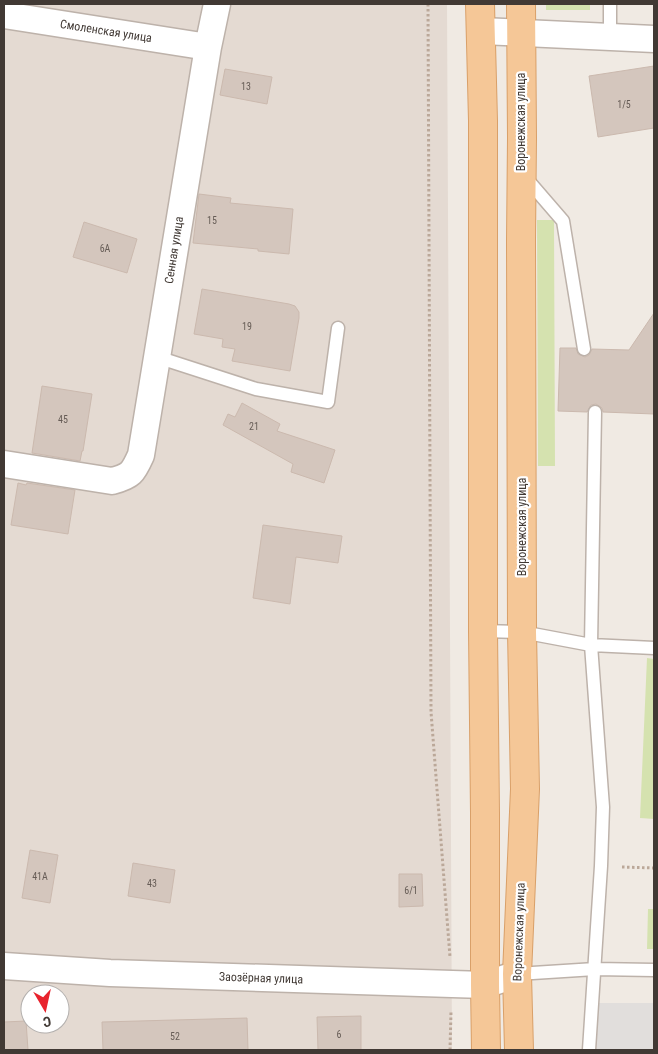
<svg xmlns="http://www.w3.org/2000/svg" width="658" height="1054" viewBox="0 0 658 1054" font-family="'Roboto Condensed',sans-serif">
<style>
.residential{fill:#e4dad2;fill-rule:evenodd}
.green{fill:#d5e2af}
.parking{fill:#e1dedc}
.building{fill:#d4c6bd;stroke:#cbb9ae}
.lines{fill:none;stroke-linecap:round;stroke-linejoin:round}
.service-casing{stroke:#bdb2aa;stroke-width:15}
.minor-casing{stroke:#bdb2aa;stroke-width:29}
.primary-casing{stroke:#d9a069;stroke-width:30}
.path{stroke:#bba899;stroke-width:3;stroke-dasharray:2.5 2.5;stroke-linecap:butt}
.service{stroke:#fff;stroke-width:12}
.minor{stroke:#fff;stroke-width:26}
.primary{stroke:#f5c797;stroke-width:28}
.labels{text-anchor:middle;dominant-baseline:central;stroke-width:4.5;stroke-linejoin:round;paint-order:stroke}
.number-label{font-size:10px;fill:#665c56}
.street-label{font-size:12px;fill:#413934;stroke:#fff}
</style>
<rect width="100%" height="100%" fill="#f0eae3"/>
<path class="residential" d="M 4,4 L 447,4 L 452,1050 L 4,1050 ZM 30,994 L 60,994 L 60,1024 L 30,1024 Z"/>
<path class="green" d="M 546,4 L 590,4 L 590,10 L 546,10 Z
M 537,220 L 554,220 L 555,466 L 538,466 Z
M 647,658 L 654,659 L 654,819 L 640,818 Z
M 648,909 L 654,909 L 654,949 L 647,949 Z"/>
<path class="parking" d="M 597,1003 L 654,1003 L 654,1050 L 596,1050 Z"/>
<path class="building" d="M 654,66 L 654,128 L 598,137 L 589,76 Z
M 225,69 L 272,77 L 267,104 L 220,95 Z
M 199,194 L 231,198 L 230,203 L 293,209 L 289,254 L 258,251 L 258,249 L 193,243 Z
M 84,222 L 137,239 L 127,273 L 73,257 Z
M 202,289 L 289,304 L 295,306 L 299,312 L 299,318 L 290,371 L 232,361 L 235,349 L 222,347 L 223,339 L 194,334 Z
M 654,313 L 654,414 L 603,412 L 602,408 L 596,404 L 591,405 L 587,412 L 558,411 L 560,348 L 576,348 L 578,354 L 585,357 L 589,355 L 592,349 L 629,350 Z
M 42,386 L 92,394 L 83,451 L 82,451 L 80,461 L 32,453 Z
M 242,403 L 280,424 L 277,431 L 335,450 L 324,483 L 291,472 L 293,464 L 223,425 L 228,414 L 235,417 Z
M 18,483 L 26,485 L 27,483 L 75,490 L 68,534 L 11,525 Z
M 263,525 L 342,536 L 338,563 L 296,557 L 290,604 L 253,598 Z
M 30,850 L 58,855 L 50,903 L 22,898 Z
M 133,863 L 175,870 L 170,903 L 128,896 Z
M 399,874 L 422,874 L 423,906 L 399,907 Z
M 361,1016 L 361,1050 L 318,1050 L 317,1017 Z
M 247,1018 L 248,1050 L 103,1050 L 102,1022 Z
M 26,1021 L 28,1050 L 4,1050 L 4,1022 Z"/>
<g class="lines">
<defs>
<path id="service" d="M 610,38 L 610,4
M 525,177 L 563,221 L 584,349
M 157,357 L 256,389 L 328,402 L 338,328
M 483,631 L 522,632 L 591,645 L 654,648
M 517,974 L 595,969 L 654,970
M 589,1050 L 601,866 L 603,807 L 591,645 L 595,412"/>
<path id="minor" d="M 4,15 L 208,47
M 481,31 L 654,39
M 4,464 L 112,481 C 131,476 133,473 141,455 L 208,47 L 217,4
M 4,966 L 110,973 L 452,984 L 485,985 L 517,974"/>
<path id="primary" d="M 480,4 L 483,121 L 483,631 L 485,813 L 485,985 L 486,1050
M 519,1050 L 517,974 L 525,789 L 522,632 L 521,240 L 522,138 L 521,4"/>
</defs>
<use href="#service" class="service-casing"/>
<use href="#minor" class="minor-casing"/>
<use href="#primary" class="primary-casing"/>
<path class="path" d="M 428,4 L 431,712 L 450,957
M 622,867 L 654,868
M 450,1050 L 451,1011"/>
<use href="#service" class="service"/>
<use href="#minor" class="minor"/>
<use href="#primary" class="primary"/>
</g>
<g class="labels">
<g class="number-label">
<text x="246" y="86">13</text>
<text x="624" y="104">1/5</text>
<text x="212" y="220">15</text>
<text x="105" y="248">6А</text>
<text x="247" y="326">19</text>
<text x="63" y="419">45</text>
<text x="254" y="426">21</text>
<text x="40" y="876">41А</text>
<text x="152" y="883">43</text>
<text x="411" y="890">6/1</text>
<text x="339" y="1034">6</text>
<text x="175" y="1036">52</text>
</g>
<g class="street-label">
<text transform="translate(106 31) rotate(9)">Смоленская улица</text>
<text transform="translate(521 122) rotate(-90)">Воронежская улица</text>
<text transform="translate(174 250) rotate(-81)">Сенная улица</text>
<text transform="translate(522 527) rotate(-90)">Воронежская улица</text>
<text transform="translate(519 932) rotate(-88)">Воронежская улица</text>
<text transform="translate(261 978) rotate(2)">Заозёрная улица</text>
</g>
</g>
<rect width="658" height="1054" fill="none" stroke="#413934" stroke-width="10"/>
<g transform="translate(45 1009) rotate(171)"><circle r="24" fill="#ffffff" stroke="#b3b0ae"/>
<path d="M0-4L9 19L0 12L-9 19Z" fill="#e8232d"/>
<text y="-8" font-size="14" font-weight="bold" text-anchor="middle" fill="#413934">С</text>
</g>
</svg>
